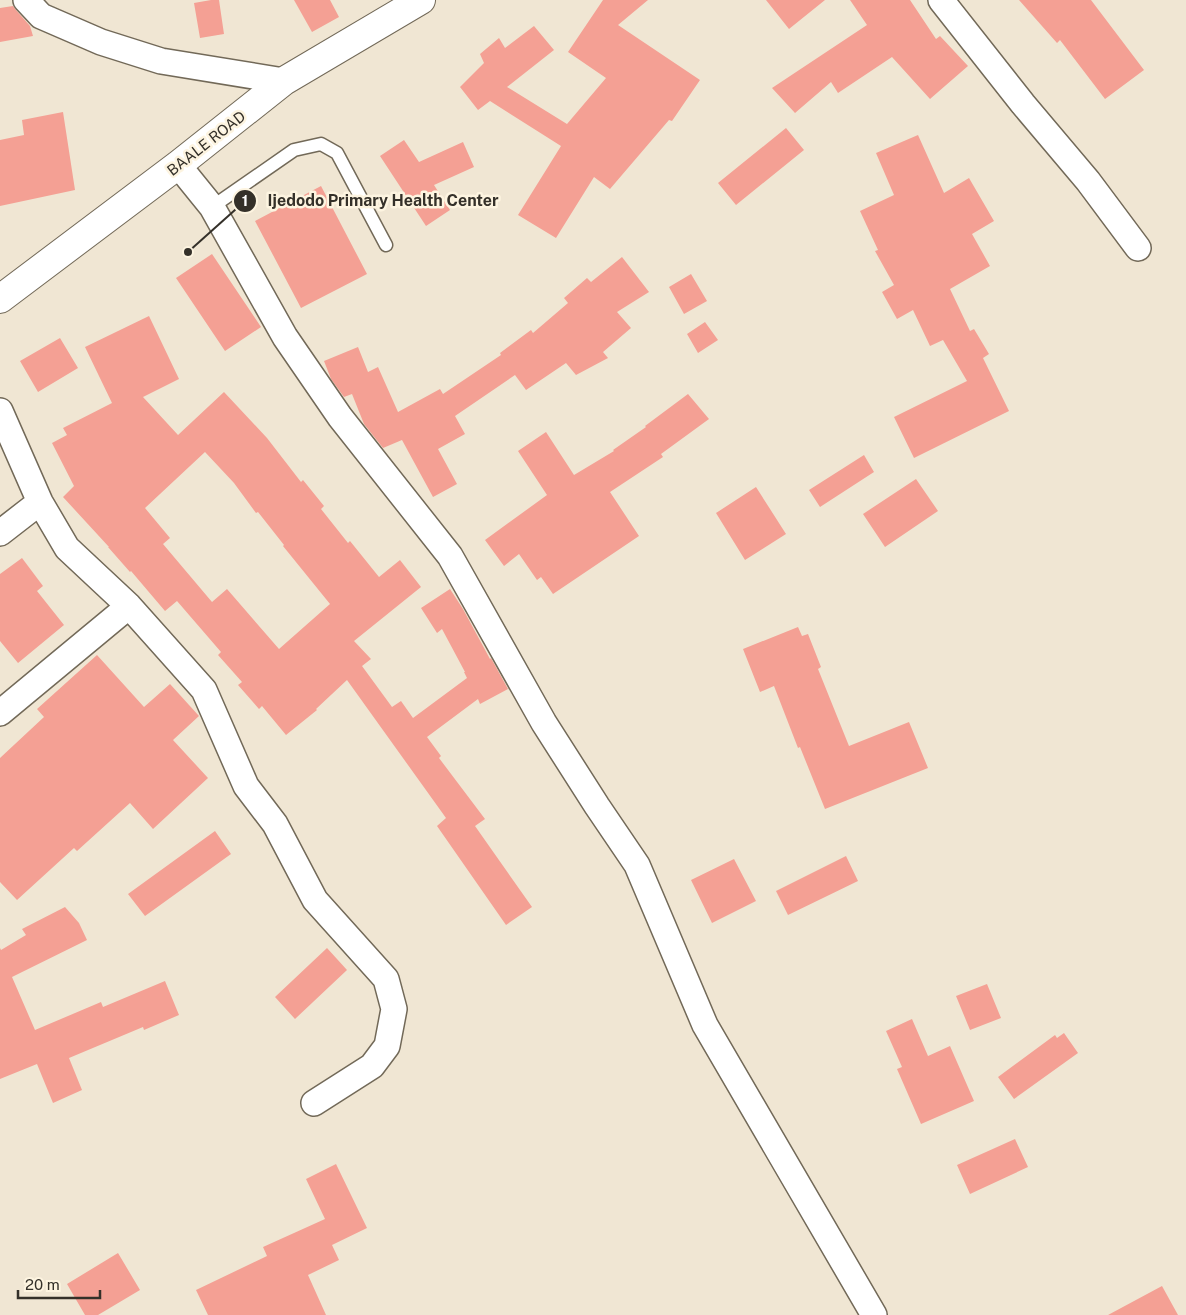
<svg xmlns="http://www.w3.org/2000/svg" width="1186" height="1315" viewBox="0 0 1186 1315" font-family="'Public Sans',sans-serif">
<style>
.building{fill:#f4a094;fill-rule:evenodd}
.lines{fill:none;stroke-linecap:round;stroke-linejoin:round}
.service-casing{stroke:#726958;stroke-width:15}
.minor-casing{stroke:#726958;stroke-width:28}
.tertiary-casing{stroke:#726958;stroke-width:30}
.service{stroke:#fff;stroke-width:12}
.minor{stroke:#fff;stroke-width:25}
.tertiary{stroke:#fff;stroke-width:28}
.labels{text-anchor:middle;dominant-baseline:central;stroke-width:5;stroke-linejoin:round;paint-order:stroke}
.street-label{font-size:15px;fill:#343029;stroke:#fdf4e0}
.leader{fill:none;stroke:#343029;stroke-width:2}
.callout-dot{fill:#343029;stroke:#fdf4e0;stroke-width:2}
.mark-label{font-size:15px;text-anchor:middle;font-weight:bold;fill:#fff}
.callout-label{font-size:16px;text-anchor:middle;font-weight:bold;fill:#343029;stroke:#fdf4e0;stroke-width:5;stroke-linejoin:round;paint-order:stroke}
</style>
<rect width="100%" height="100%" fill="#f0e6d3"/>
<path class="building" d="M 211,0 L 219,0 L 224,34 L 200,38 L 194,3 Z
M 294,0 L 330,0 L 339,17 L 312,32 Z
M 603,0 L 648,0 L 618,25 L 700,80 L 672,121 L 669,120 L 610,189 L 594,177 L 556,238 L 518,215 L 561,146 L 490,101 L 478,110 L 460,87 L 484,63 L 480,54 L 499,38 L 505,48 L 534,26 L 554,50 L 507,87 L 567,124 L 606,78 L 568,52 Z
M 766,0 L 825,0 L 789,29 Z
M 850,0 L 910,0 L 936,39 L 940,36 L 968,66 L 930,99 L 892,57 L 838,93 L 831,82 L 795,113 L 772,88 L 867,25 Z
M 1019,0 L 1091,0 L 1144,70 L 1105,99 L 1060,40 L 1057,43 Z
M 13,6 L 16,10 L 30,26 L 33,36 L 0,42 L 0,8 Z
M 63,112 L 75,190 L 0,206 L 0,140 L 24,135 L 22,120 Z
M 786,128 L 804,150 L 736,205 L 718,183 Z
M 918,135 L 944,193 L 969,178 L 994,221 L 972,234 L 990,266 L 950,289 L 970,331 L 974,329 L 989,354 L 983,358 L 1009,411 L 914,458 L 894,417 L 967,381 L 943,340 L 930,346 L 913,310 L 897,319 L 882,292 L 894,285 L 875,251 L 878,250 L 860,211 L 894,195 L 876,153 Z
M 404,140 L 419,162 L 463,142 L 474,167 L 434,185 L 450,210 L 426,226 L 380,156 Z
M 321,186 L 367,274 L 301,308 L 255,221 Z
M 212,254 L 261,327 L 225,351 L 176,278 Z
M 622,257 L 649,292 L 617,312 L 631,328 L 603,352 L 608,358 L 576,375 L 566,363 L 526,390 L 515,375 L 455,416 L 465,434 L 438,449 L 457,484 L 433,497 L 402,440 L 383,448 L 364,424 L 352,394 L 344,397 L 331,379 L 324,361 L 358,347 L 368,372 L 378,367 L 398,412 L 440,389 L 443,394 L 501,355 L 500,353 L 531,330 L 533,333 L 568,303 L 564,298 L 587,278 L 591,282 Z
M 691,274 L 707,301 L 684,314 L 669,287 Z
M 149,316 L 179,379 L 143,397 L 178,435 L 224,392 L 267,438 L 301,482 L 303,480 L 324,506 L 321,509 L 348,543 L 350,541 L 379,577 L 400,560 L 421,587 L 354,641 L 371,659 L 362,666 L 392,707 L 401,701 L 413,718 L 467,678 L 464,672 L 465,672 L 442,629 L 437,633 L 421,608 L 450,589 L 463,609 L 490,659 L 491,658 L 508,689 L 480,704 L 478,699 L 427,737 L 441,756 L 439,758 L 485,819 L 475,826 L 532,907 L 506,925 L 437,826 L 446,818 L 347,680 L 316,709 L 317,710 L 286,735 L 262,706 L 259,709 L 238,685 L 242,682 L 218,655 L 221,652 L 177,601 L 165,611 L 131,571 L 130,572 L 108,547 L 109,547 L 63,497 L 74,486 L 52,443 L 67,435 L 63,428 L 112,403 L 85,347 ZM 205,452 L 234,483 L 256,513 L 258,512 L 284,545 L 283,546 L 330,604 L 279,649 L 227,589 L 212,602 L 163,544 L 170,538 L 145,508 Z
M 705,322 L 718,340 L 698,353 L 687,334 Z
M 60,338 L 78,368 L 38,392 L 20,361 Z
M 688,394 L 709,419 L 661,454 L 663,457 L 610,492 L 639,536 L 553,594 L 541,577 L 537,580 L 519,554 L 504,566 L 485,540 L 547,495 L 518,451 L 546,432 L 574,475 L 614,451 L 613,450 L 646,427 L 645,426 Z
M 864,455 L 874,472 L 820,507 L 809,490 Z
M 916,479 L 938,511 L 885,547 L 863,514 Z
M 756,487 L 786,534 L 745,560 L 716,513 Z
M 22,558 L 43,586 L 37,591 L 64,625 L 18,663 L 0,641 L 0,574 Z
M 798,627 L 802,636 L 808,634 L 821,667 L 818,669 L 849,746 L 909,722 L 928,768 L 825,809 L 800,747 L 798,748 L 774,686 L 760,692 L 743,649 Z
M 97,655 L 144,707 L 170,684 L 199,716 L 173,740 L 208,778 L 153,829 L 130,803 L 77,851 L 74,848 L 17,900 L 0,882 L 0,758 L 44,717 L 37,709 Z
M 215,831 L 231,854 L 145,916 L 128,894 Z
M 846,856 L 858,881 L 788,915 L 776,891 Z
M 734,859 L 756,901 L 712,923 L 691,880 Z
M 65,907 L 79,923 L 87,940 L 12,977 L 35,1030 L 101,1002 L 103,1007 L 165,981 L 179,1015 L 144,1030 L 143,1027 L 69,1058 L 82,1090 L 53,1103 L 37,1064 L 0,1079 L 0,948 L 1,950 L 26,935 L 22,929 Z
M 327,948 L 347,970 L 295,1019 L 275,997 Z
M 987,984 L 1001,1018 L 970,1030 L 956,996 Z
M 912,1019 L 928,1056 L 950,1046 L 974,1101 L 921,1124 L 897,1069 L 902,1067 L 886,1031 Z
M 1064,1033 L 1078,1053 L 1014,1099 L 998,1077 L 1055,1035 L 1057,1038 Z
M 1015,1139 L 1028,1167 L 970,1194 L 957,1165 Z
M 336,1164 L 367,1228 L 332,1245 L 339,1260 L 308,1275 L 326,1315 L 208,1315 L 196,1290 L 267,1256 L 263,1247 L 325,1219 L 306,1179 Z
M 118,1253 L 140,1290 L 98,1315 L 85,1315 L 67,1284 Z
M 1162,1286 L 1178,1315 L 1108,1315 Z"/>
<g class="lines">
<defs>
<path id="service" d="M 212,207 L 294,150 L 321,144 L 337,153 L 386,245"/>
<path id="minor" d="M 26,0 L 41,16 L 101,42 L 161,61 L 284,81
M 941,0 L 1023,104 L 1088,181 L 1138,248
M 178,165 L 212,207 L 285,337 L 340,417 L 450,556 L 544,723 L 597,806 L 637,865 L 705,1025 L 874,1315
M 0,411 L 40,502 L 67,548 L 129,606 L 204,690 L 246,786 L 275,824 L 315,900 L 386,979 L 394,1009 L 387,1046 L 372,1066 L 314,1103
M 0,533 L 40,502
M 0,713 L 129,606"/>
<path id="tertiary" d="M 0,299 L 178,165 L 284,81 L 421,0"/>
</defs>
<use href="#service" class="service-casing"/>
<use href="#minor" class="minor-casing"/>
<use href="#tertiary" class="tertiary-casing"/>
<use href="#service" class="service"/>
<use href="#minor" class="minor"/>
<use href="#tertiary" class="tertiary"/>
</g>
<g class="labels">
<g class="street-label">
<text transform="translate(206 143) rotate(-38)">BAALE ROAD</text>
</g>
</g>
<path class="leader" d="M188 252L245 201"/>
<g class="callout-dot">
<circle cx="188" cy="252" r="5"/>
<circle cx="245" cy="201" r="12"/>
</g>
<g class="mark-label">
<text x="245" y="206">1</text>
</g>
<g class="callout-label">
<text x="383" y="206">Ijedodo Primary Health Center</text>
</g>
<path d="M18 1290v8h82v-8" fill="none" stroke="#343029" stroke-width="2.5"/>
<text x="25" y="1290" font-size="15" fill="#343029" stroke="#fdf4e0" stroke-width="4" paint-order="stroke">20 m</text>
</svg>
